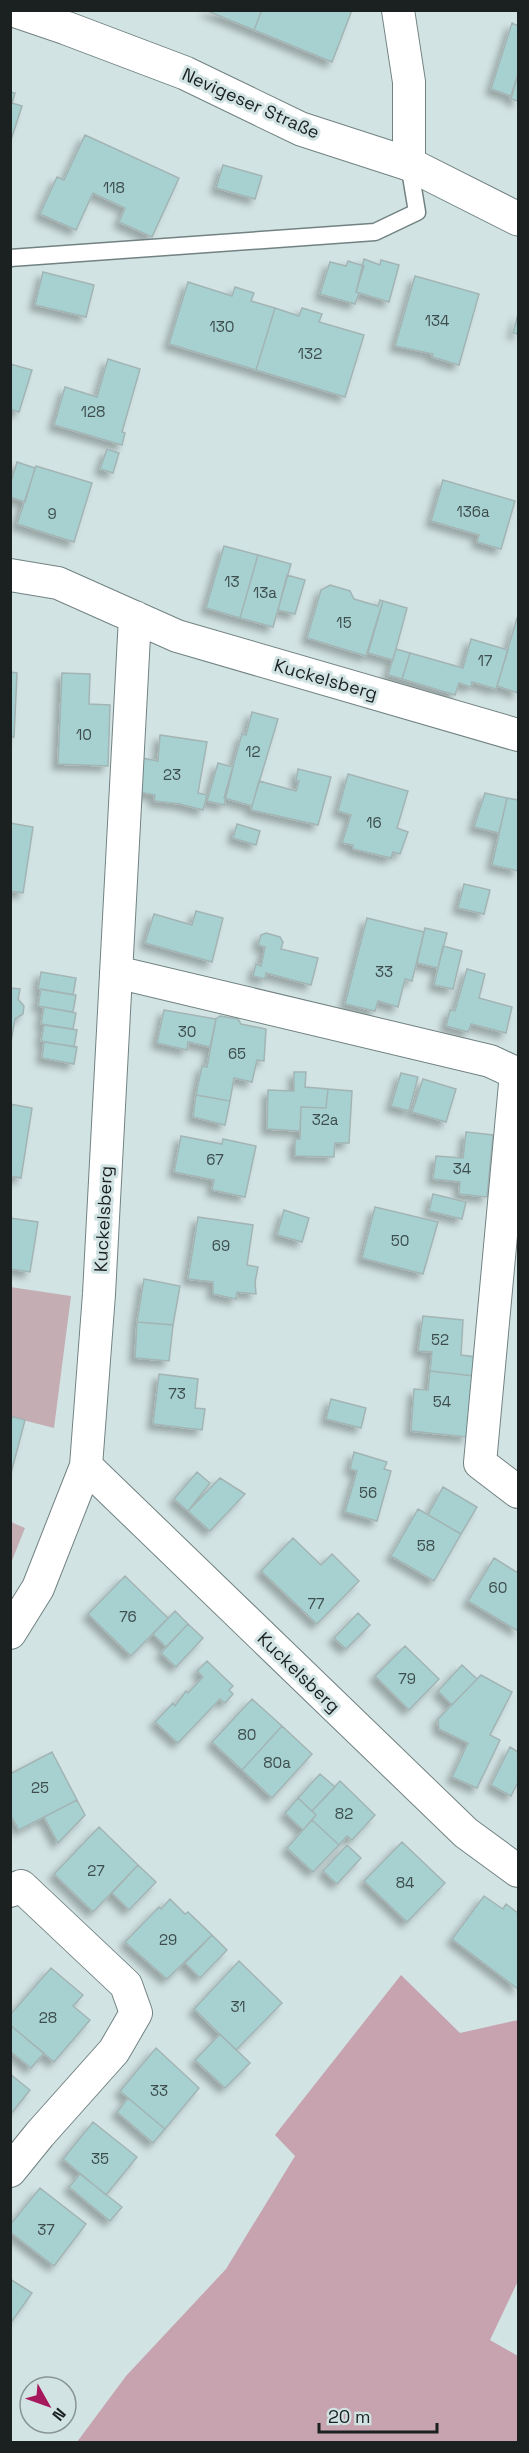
<svg xmlns="http://www.w3.org/2000/svg" width="529" height="2453" viewBox="0 0 529 2453" font-family="'Space Grotesk',sans-serif">
<style>
.green{fill:#c4aeb4}
.forest{fill:#c6a3ae}
.building{fill:#a7d1d1;stroke:#a3b4b4;stroke-width:1.5;filter:url(#shadow)}
.lines{fill:none;stroke-linecap:round;stroke-linejoin:round}
.service-casing{stroke:#728282;stroke-width:19}
.minor-casing{stroke:#728282;stroke-width:34}
.secondary-casing{stroke:#728282;stroke-width:35}
.service{stroke:#fff;stroke-width:16}
.minor{stroke:#fff;stroke-width:32}
.secondary{stroke:#fff;stroke-width:33}
.labels{text-anchor:middle;dominant-baseline:central;stroke-width:6;stroke-linejoin:round;paint-order:stroke}
.number-label{font-size:15px;fill:#3e4d4d}
.street-label{font-size:18px;fill:#1b2121;stroke:#d2e3e3}
</style>
<defs>
<filter id="shadow"><feDropShadow dx="-5.5" dy="5.5" stdDeviation="3" flood-color="#0004"/></filter>
</defs>
<rect width="100%" height="100%" fill="#d2e3e3"/>
<path class="green" d="M 10,1287 L 71,1296 L 54,1428 L 11,1417 Z
M 11,1522 L 25,1528 L 11,1563 Z"/>
<path class="forest" d="M 401,1975 L 460,2033 L 518,2020 L 518,2281 L 490,2340 L 518,2356 L 518,2442 L 77,2442 L 126,2376 L 226,2269 L 295,2156 L 275,2135 Z"/>
<path class="building" d="M 205,10 L 262,10 L 254,30 Z
M 262,10 L 352,10 L 332,62 L 254,30 Z
M 512,23 L 518,26 L 518,74 L 511,96 L 491,89 Z
M 518,74 L 518,101 L 511,99 Z
M 10,92 L 15,93 L 12,103 L 22,106 L 10,143 Z
M 85,135 L 179,178 L 152,237 L 119,222 L 125,208 L 93,193 L 76,230 L 40,214 L 57,177 L 64,180 Z
M 223,165 L 262,176 L 255,199 L 216,188 Z
M 364,259 L 380,265 L 381,260 L 399,265 L 389,302 L 356,292 Z
M 348,261 L 364,266 L 356,292 L 359,293 L 355,304 L 320,294 L 330,262 L 346,266 Z
M 43,272 L 94,285 L 86,317 L 35,305 Z
M 415,276 L 479,294 L 459,365 L 432,357 L 433,354 L 395,346 Z
M 188,282 L 232,296 L 235,287 L 254,293 L 251,301 L 275,308 L 256,370 L 169,344 Z
M 275,308 L 299,316 L 302,308 L 322,314 L 319,322 L 364,335 L 345,397 L 256,370 Z
M 518,314 L 518,334 L 513,333 Z
M 108,359 L 140,369 L 122,432 L 125,433 L 122,445 L 54,425 L 65,387 L 97,397 Z
M 10,364 L 32,370 L 19,412 L 10,409 Z
M 107,449 L 119,453 L 113,473 L 100,469 Z
M 17,462 L 35,468 L 25,502 L 10,497 L 10,485 Z
M 36,466 L 92,483 L 74,542 L 17,524 Z
M 443,480 L 515,501 L 501,549 L 477,542 L 479,535 L 431,521 Z
M 224,546 L 258,555 L 240,618 L 206,608 Z
M 258,555 L 291,564 L 273,627 L 240,618 Z
M 287,575 L 305,580 L 295,614 L 278,610 Z
M 330,585 L 350,591 L 354,599 L 378,606 L 380,600 L 383,601 L 366,656 L 307,638 L 321,590 Z
M 383,601 L 407,608 L 393,660 L 368,653 Z
M 517,618 L 518,619 L 518,693 L 497,686 Z
M 471,639 L 508,650 L 496,689 L 472,682 L 471,687 L 459,683 L 455,695 L 402,679 L 410,653 L 463,668 Z
M 396,649 L 410,653 L 402,679 L 388,675 Z
M 10,672 L 17,673 L 14,737 L 10,737 Z
M 62,673 L 90,674 L 89,704 L 110,705 L 108,766 L 58,764 Z
M 252,712 L 278,719 L 252,806 L 224,798 L 242,734 L 246,735 Z
M 160,735 L 207,742 L 198,793 L 207,795 L 203,810 L 180,804 L 154,801 L 155,795 L 139,792 L 142,758 L 158,761 Z
M 218,763 L 233,767 L 224,805 L 207,801 Z
M 298,769 L 331,777 L 318,825 L 251,810 L 259,781 L 296,791 L 299,781 L 296,781 Z
M 348,774 L 408,791 L 397,828 L 408,832 L 400,854 L 393,852 L 391,858 L 353,849 L 353,845 L 342,843 L 351,815 L 338,811 Z
M 485,793 L 507,798 L 499,833 L 474,827 Z
M 507,798 L 518,800 L 518,871 L 492,865 Z
M 10,823 L 33,827 L 23,893 L 10,891 Z
M 237,824 L 260,831 L 256,845 L 233,838 Z
M 464,884 L 490,890 L 484,914 L 458,908 Z
M 196,911 L 223,918 L 212,962 L 145,943 L 154,914 L 192,925 Z
M 367,918 L 424,932 L 412,981 L 405,979 L 398,1007 L 378,1001 L 375,1011 L 345,1004 Z
M 425,928 L 447,933 L 438,968 L 417,963 Z
M 266,933 L 280,937 L 283,942 L 281,949 L 318,958 L 311,985 L 266,973 L 265,979 L 253,976 L 256,964 L 261,966 L 265,947 L 258,945 L 261,935 Z
M 443,946 L 462,951 L 453,989 L 434,985 Z
M 467,969 L 485,974 L 479,998 L 512,1007 L 506,1033 L 471,1024 L 468,1032 L 446,1026 L 450,1010 L 455,1011 Z
M 41,972 L 76,978 L 73,995 L 38,989 Z
M 10,988 L 20,989 L 18,999 L 24,1006 L 23,1014 L 15,1019 L 10,1047 Z
M 41,989 L 76,995 L 73,1012 L 38,1006 Z
M 44,1007 L 76,1013 L 73,1029 L 41,1024 Z
M 164,1010 L 216,1019 L 210,1047 L 188,1042 L 187,1050 L 157,1043 Z
M 220,1016 L 238,1019 L 241,1024 L 266,1029 L 264,1061 L 257,1060 L 252,1082 L 234,1078 L 230,1101 L 196,1095 L 202,1066 L 207,1067 L 216,1019 Z
M 44,1025 L 77,1030 L 74,1047 L 41,1041 Z
M 44,1042 L 77,1047 L 74,1064 L 42,1058 Z
M 294,1072 L 306,1072 L 305,1087 L 328,1089 L 326,1108 L 301,1107 L 300,1131 L 267,1129 L 268,1090 L 294,1091 Z
M 401,1073 L 418,1077 L 409,1111 L 391,1106 Z
M 423,1079 L 456,1089 L 446,1122 L 412,1112 Z
M 328,1089 L 352,1091 L 349,1143 L 335,1143 L 334,1157 L 295,1156 L 295,1139 L 300,1139 L 301,1107 L 326,1108 Z
M 196,1095 L 230,1101 L 225,1125 L 193,1117 Z
M 10,1104 L 32,1108 L 21,1178 L 10,1176 Z
M 466,1132 L 493,1135 L 487,1197 L 459,1194 L 460,1182 L 433,1179 L 436,1156 L 463,1158 Z
M 181,1136 L 222,1144 L 223,1139 L 256,1146 L 245,1197 L 212,1190 L 214,1180 L 174,1172 Z
M 433,1194 L 466,1202 L 462,1219 L 429,1211 Z
M 375,1207 L 438,1222 L 423,1274 L 362,1258 Z
M 284,1210 L 309,1218 L 302,1242 L 277,1235 Z
M 198,1217 L 253,1225 L 247,1265 L 258,1267 L 255,1282 L 256,1294 L 237,1292 L 236,1299 L 213,1294 L 213,1282 L 188,1279 Z
M 10,1218 L 38,1222 L 30,1272 L 10,1269 Z
M 144,1279 L 180,1286 L 173,1325 L 137,1322 Z
M 423,1316 L 463,1320 L 461,1355 L 476,1357 L 474,1376 L 430,1371 L 432,1352 L 418,1351 Z
M 137,1322 L 173,1325 L 169,1361 L 135,1358 Z
M 430,1371 L 474,1376 L 467,1437 L 411,1431 L 414,1389 L 428,1390 Z
M 159,1374 L 198,1379 L 195,1408 L 205,1409 L 202,1430 L 153,1424 Z
M 331,1399 L 366,1408 L 361,1428 L 326,1419 Z
M 10,1416 L 25,1420 L 10,1477 Z
M 354,1452 L 387,1462 L 384,1469 L 391,1471 L 377,1521 L 345,1512 L 357,1471 L 350,1469 Z
M 197,1472 L 210,1483 L 188,1511 L 174,1499 Z
M 220,1478 L 245,1494 L 210,1531 L 188,1511 Z
M 443,1487 L 477,1507 L 461,1534 L 428,1515 Z
M 418,1509 L 461,1534 L 434,1581 L 391,1556 Z
M 293,1538 L 321,1565 L 332,1554 L 359,1581 L 317,1624 L 261,1571 Z
M 494,1558 L 518,1573 L 518,1631 L 468,1601 Z
M 125,1576 L 168,1618 L 131,1656 L 88,1614 Z
M 175,1611 L 188,1624 L 166,1647 L 153,1634 Z
M 358,1613 L 370,1625 L 346,1649 L 334,1638 Z
M 188,1624 L 203,1638 L 176,1667 L 161,1653 Z
M 405,1646 L 439,1679 L 409,1710 L 375,1676 Z
M 207,1661 L 233,1686 L 229,1690 L 233,1694 L 225,1703 L 220,1699 L 178,1743 L 155,1722 L 173,1703 L 175,1706 L 186,1691 L 188,1693 L 203,1677 L 197,1671 Z
M 462,1665 L 477,1679 L 452,1705 L 438,1691 Z
M 481,1675 L 512,1692 L 490,1735 L 500,1740 L 477,1788 L 452,1777 L 468,1743 L 439,1729 L 438,1719 Z
M 252,1699 L 282,1726 L 242,1770 L 212,1742 Z
M 282,1726 L 312,1754 L 272,1798 L 242,1770 Z
M 510,1747 L 518,1752 L 518,1782 L 511,1796 L 491,1785 Z
M 52,1752 L 77,1800 L 19,1830 L 10,1814 L 10,1774 Z
M 320,1774 L 335,1787 L 312,1811 L 298,1798 Z
M 340,1781 L 375,1815 L 352,1840 L 347,1836 L 339,1845 L 312,1820 L 316,1815 L 312,1811 Z
M 298,1798 L 316,1815 L 303,1830 L 285,1813 Z
M 77,1800 L 85,1815 L 58,1843 L 44,1817 Z
M 312,1820 L 339,1845 L 313,1872 L 287,1848 Z
M 99,1827 L 138,1865 L 93,1912 L 54,1874 Z
M 402,1842 L 445,1883 L 407,1922 L 364,1881 Z
M 347,1845 L 361,1858 L 337,1884 L 323,1871 Z
M 138,1865 L 156,1882 L 129,1910 L 112,1893 Z
M 484,1896 L 503,1909 L 506,1904 L 518,1913 L 518,1989 L 452,1939 Z
M 170,1899 L 185,1914 L 188,1912 L 212,1935 L 167,1979 L 125,1942 L 159,1907 L 161,1909 Z
M 212,1935 L 227,1950 L 200,1978 L 185,1963 Z
M 239,1961 L 282,2003 L 236,2050 L 194,2009 Z
M 51,1968 L 83,1995 L 73,2006 L 90,2020 L 54,2062 L 10,2025 L 10,2015 Z
M 10,2025 L 44,2053 L 31,2068 L 10,2051 Z
M 220,2034 L 250,2063 L 225,2088 L 195,2060 Z
M 156,2048 L 199,2088 L 165,2129 L 120,2091 Z
M 10,2074 L 30,2090 L 10,2115 Z
M 128,2098 L 165,2129 L 153,2143 L 117,2112 Z
M 93,2122 L 137,2157 L 106,2195 L 63,2159 Z
M 80,2174 L 122,2207 L 110,2221 L 69,2187 Z
M 40,2188 L 86,2224 L 54,2266 L 10,2232 L 10,2225 Z
M 10,2279 L 32,2293 L 10,2324 Z"/>
<g class="lines">
<defs>
<path id="service" d="M 10,258 L 375,232 L 417,212 L 409,164"/>
<path id="minor" d="M 398,10 L 409,82 L 409,164
M 10,575 L 58,583 L 177,636 L 518,735
M 135,617 L 99,1294 L 86,1466 L 466,1833 L 518,1871
M 116,972 L 490,1061 L 518,1074
M 516,1073 L 480,1463 L 518,1492
M 10,1633 L 38,1588 L 86,1466
M 10,1891 L 21,1886 L 126,1985 L 136,2013 L 114,2051 L 40,2134 L 10,2171"/>
<path id="secondary" d="M 13,10 L 66,28 L 185,73 L 301,129 L 409,164 L 518,219"/>
</defs>
<use href="#service" class="service-casing"/>
<use href="#minor" class="minor-casing"/>
<use href="#secondary" class="secondary-casing"/>
<use href="#service" class="service"/>
<use href="#minor" class="minor"/>
<use href="#secondary" class="secondary"/>
</g>
<g class="labels">
<g class="number-label">
<text x="114" y="187">118</text>
<text x="437" y="320">134</text>
<text x="222" y="326">130</text>
<text x="310" y="353">132</text>
<text x="93" y="411">128</text>
<text x="473" y="511">136a</text>
<text x="52" y="513">9</text>
<text x="232" y="581">13</text>
<text x="265" y="592">13a</text>
<text x="344" y="622">15</text>
<text x="485" y="660">17</text>
<text x="84" y="734">10</text>
<text x="253" y="751">12</text>
<text x="172" y="774">23</text>
<text x="374" y="822">16</text>
<text x="384" y="971">33</text>
<text x="187" y="1031">30</text>
<text x="237" y="1053">65</text>
<text x="325" y="1119">32a</text>
<text x="215" y="1159">67</text>
<text x="462" y="1168">34</text>
<text x="400" y="1240">50</text>
<text x="221" y="1245">69</text>
<text x="440" y="1339">52</text>
<text x="177" y="1393">73</text>
<text x="442" y="1401">54</text>
<text x="368" y="1492">56</text>
<text x="426" y="1545">58</text>
<text x="498" y="1587">60</text>
<text x="316" y="1603">77</text>
<text x="128" y="1616">76</text>
<text x="407" y="1678">79</text>
<text x="247" y="1734">80</text>
<text x="277" y="1762">80a</text>
<text x="40" y="1787">25</text>
<text x="344" y="1813">82</text>
<text x="96" y="1870">27</text>
<text x="405" y="1882">84</text>
<text x="168" y="1939">29</text>
<text x="238" y="2006">31</text>
<text x="48" y="2017">28</text>
<text x="159" y="2090">33</text>
<text x="100" y="2158">35</text>
<text x="46" y="2229">37</text>
</g>
<g class="street-label">
<text transform="translate(251 103) rotate(24)">Nevigeser Straße</text>
<text transform="translate(326 679) rotate(16)">Kuckelsberg</text>
<text transform="translate(103 1219) rotate(-87)">Kuckelsberg</text>
<text transform="translate(299 1672) rotate(44)">Kuckelsberg</text>
</g>
</g>
<rect width="529" height="2453" fill="none" stroke="#1b2121" stroke-width="24"/>
<g transform="translate(48 2405) rotate(130)"><circle r="28" fill="#d2e3e3" stroke="#899595" stroke-width="1.5"/>
<path d="M0-4.5L10 22L0 15L-10 22Z" fill="#a6195d"/>
<text y="-9" font-size="16" font-weight="bold" text-anchor="middle" fill="#1b2121">N</text>
</g>
<path d="M319 2423v9h118v-9" fill="none" stroke="#1b2121" stroke-width="3"/>
<text x="328" y="2423" font-size="18" fill="#1b2121" stroke="#d2e3e3" stroke-width="4.5" paint-order="stroke">20 m</text>
</svg>
